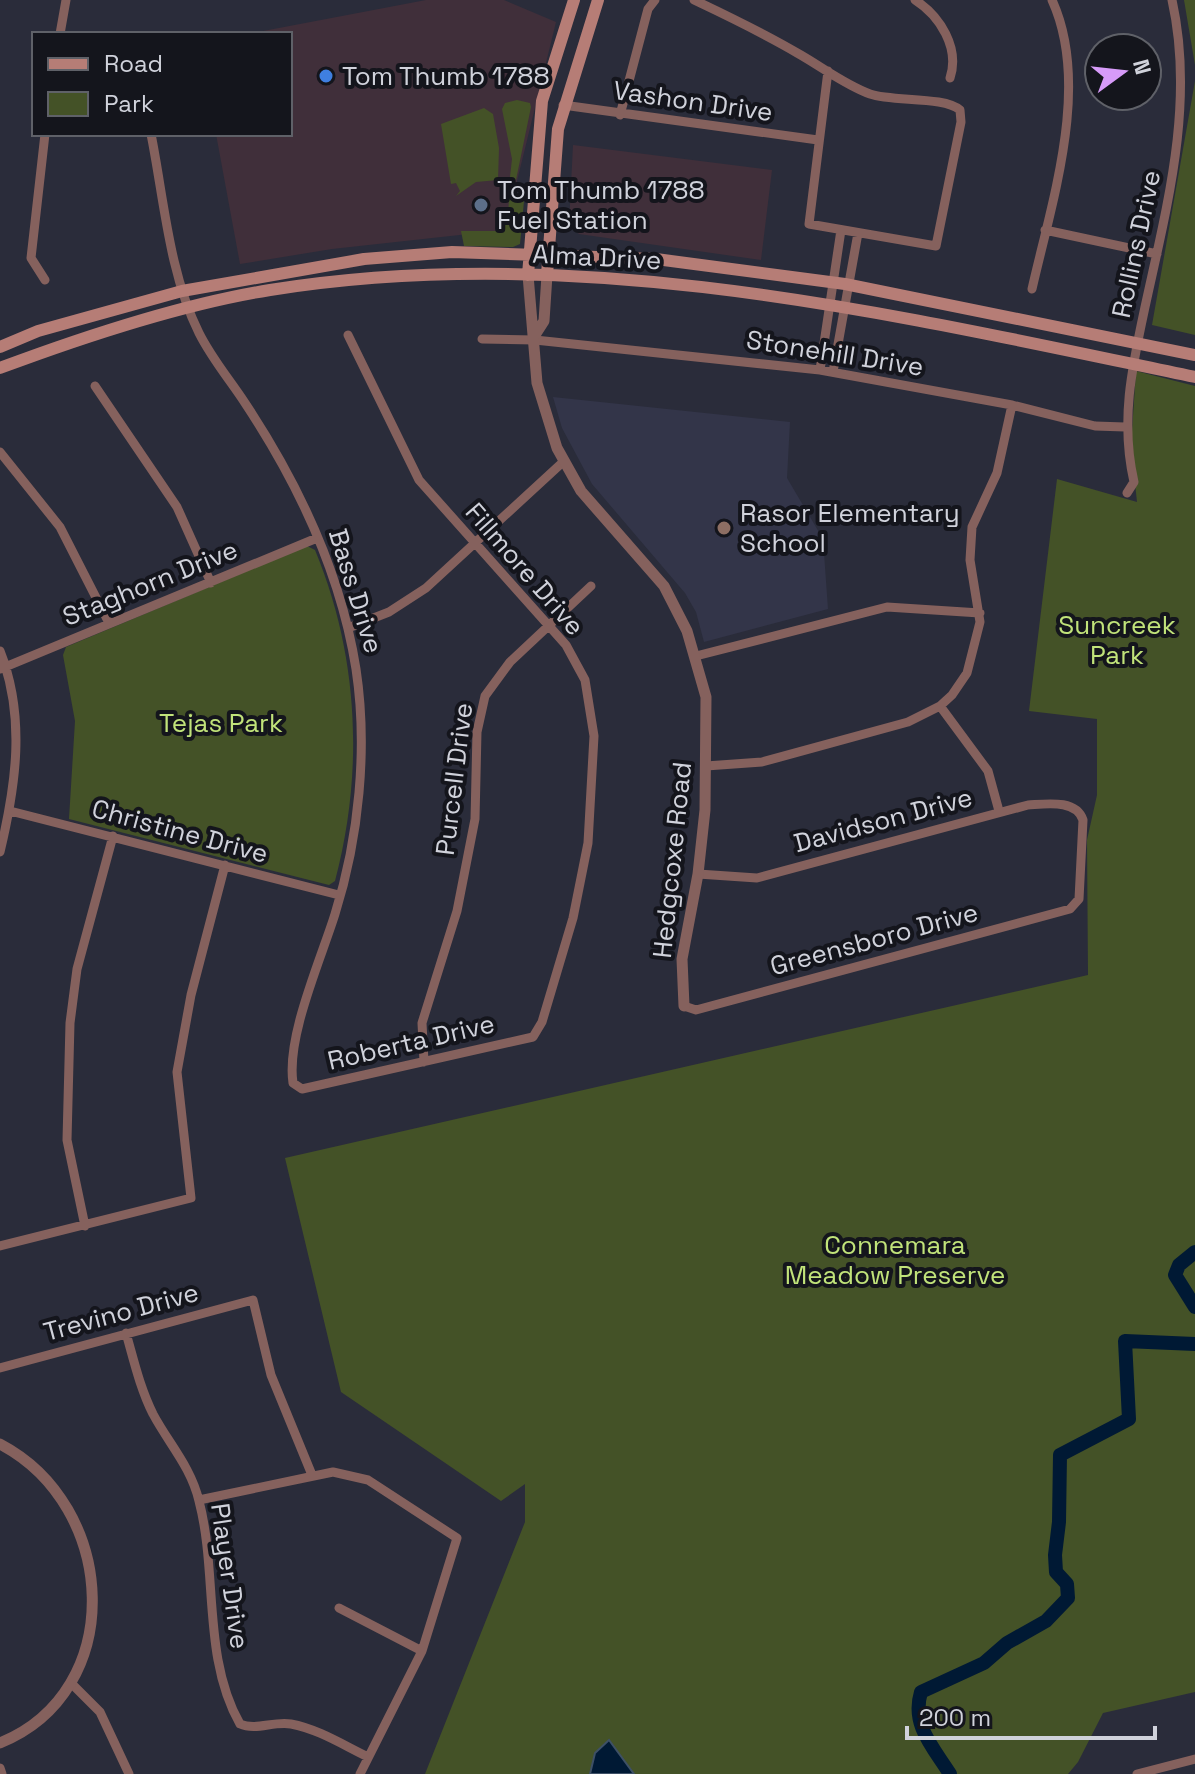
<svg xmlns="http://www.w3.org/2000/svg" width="1195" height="1774" viewBox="0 0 1195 1774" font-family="'Space Grotesk',sans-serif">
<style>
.commercial{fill:#402f3a}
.built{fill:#333549}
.green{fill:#445227}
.water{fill:#001934;stroke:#3e5066;stroke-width:2}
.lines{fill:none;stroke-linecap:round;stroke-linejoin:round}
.river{stroke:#001934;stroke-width:14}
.minor{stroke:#85615d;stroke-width:9}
.tertiary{stroke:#85615d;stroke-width:11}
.secondary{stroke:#b67d76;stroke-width:12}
.shop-dot{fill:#3f7fe0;stroke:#14151c;stroke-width:3}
.service-dot{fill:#5c6f8a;stroke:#14151c;stroke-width:3}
.education-dot{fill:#8d6e63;stroke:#14151c;stroke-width:3}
.labels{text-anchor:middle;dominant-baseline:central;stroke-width:8;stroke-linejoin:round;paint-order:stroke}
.poi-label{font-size:26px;fill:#d0d2db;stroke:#14151c;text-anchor:start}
.street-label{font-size:26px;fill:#d0d2db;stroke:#14151c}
.park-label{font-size:26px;fill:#c1e37a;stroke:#14151c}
</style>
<rect width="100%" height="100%" fill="#2a2c3a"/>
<path class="commercial" d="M 426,0 L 504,0 L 556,22 L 505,230 L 332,249 L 240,264 L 216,134 L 290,134 L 290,34 L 247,34 Z
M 573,145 L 772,170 L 761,260 L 579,234 L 569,225 Z"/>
<path class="built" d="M 553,397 L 790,422 L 787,478 L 823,539 L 828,609 L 704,642 L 696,612 L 685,593 L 592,484 L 562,428 Z"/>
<path class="green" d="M 1184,0 L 1195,0 L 1195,65 Z
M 1195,81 L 1195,335 L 1152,325 Z
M 517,100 L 530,103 L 531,107 L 516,180 L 510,177 L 512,159 L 502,109 L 505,103 Z
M 484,108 L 493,114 L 499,148 L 498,180 L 476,182 L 456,196 L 460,191 L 456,183 L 451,184 L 441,124 Z
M 517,195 L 524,201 L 520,244 L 513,247 L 464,246 L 461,231 L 496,231 L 508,221 L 509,196 Z
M 1136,371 L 1195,386 L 1195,1692 L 1103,1713 L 1078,1762 L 1068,1774 L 425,1774 L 525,1522 L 525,1484 L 501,1501 L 341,1392 L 285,1158 L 1088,975 L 1087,840 L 1097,795 L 1097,719 L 1029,711 L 1057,479 L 1137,502 L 1131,446 Z
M 307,546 L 315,550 C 359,656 364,771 335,881 L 329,885 L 69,819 L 75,721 L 63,655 L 66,647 Z"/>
<path class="water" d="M 609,1740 L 634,1774 L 590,1774 L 595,1753 Z"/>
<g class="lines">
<path class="river" d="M 1195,1252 L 1179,1265 L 1175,1275 L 1195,1307
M 950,1774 C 933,1747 911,1725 921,1692 L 984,1663 L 1007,1643 L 1046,1621 L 1068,1598 L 1067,1584 L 1056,1572 L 1055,1555 L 1059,1522 L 1060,1455 L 1129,1419 L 1125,1341 L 1195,1344"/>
<path class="minor" d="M 694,0 C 730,17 765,34 799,54 C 822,67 845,85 870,94 C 893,102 944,96 960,110 L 961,122 L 936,246 L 809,224 L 828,71
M 915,0 C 940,16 960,48 950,78
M 60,34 L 66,0
M 563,105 L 818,140
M 620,115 L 648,9 L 655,0
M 151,134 C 164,199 169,273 199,333 C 212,359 230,380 245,403 C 298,483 341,574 356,669 C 368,748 359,838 335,914 C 321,959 286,1037 293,1083 L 302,1089 L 533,1037 L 542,1022 L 573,918 L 588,843 L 594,736 L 585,680 L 566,645 L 419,480 L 348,335
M 1045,230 L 1157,254
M 45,280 L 31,258 L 45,134
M 1032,289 C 1052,201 1091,85 1052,0
M 482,339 L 535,340 L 820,370 L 1012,405 L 1095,426 L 1125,427
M 820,370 L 841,230
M 833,372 L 858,233
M 95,386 L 177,507 L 211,583
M 0,452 L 60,527 L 109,623
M 1127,493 L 1134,482 C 1120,421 1132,367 1145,307 C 1167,206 1195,103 1172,0
M 348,628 L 389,612 L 426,588 L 563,462
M 0,651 C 26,717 16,785 0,852
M 696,656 L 887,607 L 980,613
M 0,669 L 317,538
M 940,706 L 988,771 L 999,811
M 706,766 L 762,762 L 908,722 L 940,706 L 952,695 L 967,673 L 980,622 L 970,560 L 972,527 L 997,473 L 1012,405
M 10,811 L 339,895
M 684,1006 L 696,1010 L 1070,909 L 1079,899 L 1083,820 C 1076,799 1046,804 1028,805 L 757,878 L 698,874
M 424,1062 L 422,1023 L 457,911 L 475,819 L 477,732 L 485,696 L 510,662 L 591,586
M 85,1226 L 67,1140 L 70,1023 L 77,969 L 113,836
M 0,1246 L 191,1198 L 177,1072 L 191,995 L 225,865
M 126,1333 C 134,1361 140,1388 153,1414 C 169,1444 191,1467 199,1501 C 218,1573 202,1657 240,1724 C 256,1731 273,1721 291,1724 C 318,1729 343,1745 368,1757
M 0,1368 L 253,1300 L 271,1375 L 312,1475
M 199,1500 L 333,1472 L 368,1480 L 457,1538 L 422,1651 L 360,1774
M 339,1608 L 422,1651
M 71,1683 L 100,1712 L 129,1774
M 0,1768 L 2,1774
M 1137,1774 L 1195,1759"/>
<path class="tertiary" d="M 528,275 L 537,383 L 557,448 L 581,491 L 664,586 L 687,631 L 706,697 L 705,810 L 698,874 L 682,959 L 684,1006
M 535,335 L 544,321 L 547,275
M 0,1444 C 118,1506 128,1691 0,1743"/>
<path class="secondary" d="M 528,275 L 542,101 L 574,0
M 547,275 L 558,129 L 598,0
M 0,347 L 38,331 L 182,291 L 364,259 L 452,252 L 656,259 L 845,284 L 1195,355
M 0,368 C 83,337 182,304 270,290 C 581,240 892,314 1195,377"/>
</g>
<circle class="shop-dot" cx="326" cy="76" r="8"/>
<circle class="service-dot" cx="481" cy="205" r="8"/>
<circle class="education-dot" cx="724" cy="528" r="8"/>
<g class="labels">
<g class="poi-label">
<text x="342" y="76">Tom Thumb 1788</text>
<text x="497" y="190">Tom Thumb 1788<tspan x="497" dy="30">Fuel Station</tspan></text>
<text x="740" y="513">Rasor Elementary<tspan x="740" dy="30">School</tspan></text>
</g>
<g class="street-label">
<text transform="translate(693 101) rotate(8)">Vashon Drive</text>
<text transform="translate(1136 244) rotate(-78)">Rollins Drive</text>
<text transform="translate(597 257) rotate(3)">Alma Drive</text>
<text transform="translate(835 353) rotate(9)">Stonehill Drive</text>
<text transform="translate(525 569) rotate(49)">Fillmore Drive</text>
<text transform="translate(150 583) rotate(-22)">Staghorn Drive</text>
<text transform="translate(356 591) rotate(73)">Bass Drive</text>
<text transform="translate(454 779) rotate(-83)">Purcell Drive</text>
<text transform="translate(883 820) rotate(-15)">Davidson Drive</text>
<text transform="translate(180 831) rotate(15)">Christine Drive</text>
<text transform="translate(672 860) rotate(-84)">Hedgcoxe Road</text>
<text transform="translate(874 939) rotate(-15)">Greensboro Drive</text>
<text transform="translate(411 1042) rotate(-13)">Roberta Drive</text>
<text transform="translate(121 1312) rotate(-15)">Trevino Drive</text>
<text transform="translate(230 1576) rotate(82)">Player Drive</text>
</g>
<g class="park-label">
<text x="1117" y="625">Suncreek<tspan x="1117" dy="30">Park</tspan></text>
<text x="221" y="723">Tejas Park</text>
<text x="895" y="1245">Connemara<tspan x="895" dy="30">Meadow Preserve</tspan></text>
</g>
</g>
<rect x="32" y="32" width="260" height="104" fill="#14151c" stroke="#5f6168" stroke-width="2"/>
<rect x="48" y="58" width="40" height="12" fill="#b67d76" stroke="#5f6168" stroke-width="2"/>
<text x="104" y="72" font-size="24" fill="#d0d2db">Road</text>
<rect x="48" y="92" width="40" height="24" fill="#445227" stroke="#5f6168" stroke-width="2"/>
<text x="104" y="112" font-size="24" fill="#d0d2db">Park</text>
<g transform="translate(1123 72) rotate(75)"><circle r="38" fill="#14151c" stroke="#5f6168" stroke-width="2"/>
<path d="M0-6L14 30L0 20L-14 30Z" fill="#d79bf9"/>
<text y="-12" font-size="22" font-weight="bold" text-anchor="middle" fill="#d0d2db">N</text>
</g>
<path d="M907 1726v12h248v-12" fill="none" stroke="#d0d2db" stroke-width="4"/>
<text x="919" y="1726" font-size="24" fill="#d0d2db" stroke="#14151c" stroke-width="6" paint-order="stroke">200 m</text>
</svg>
